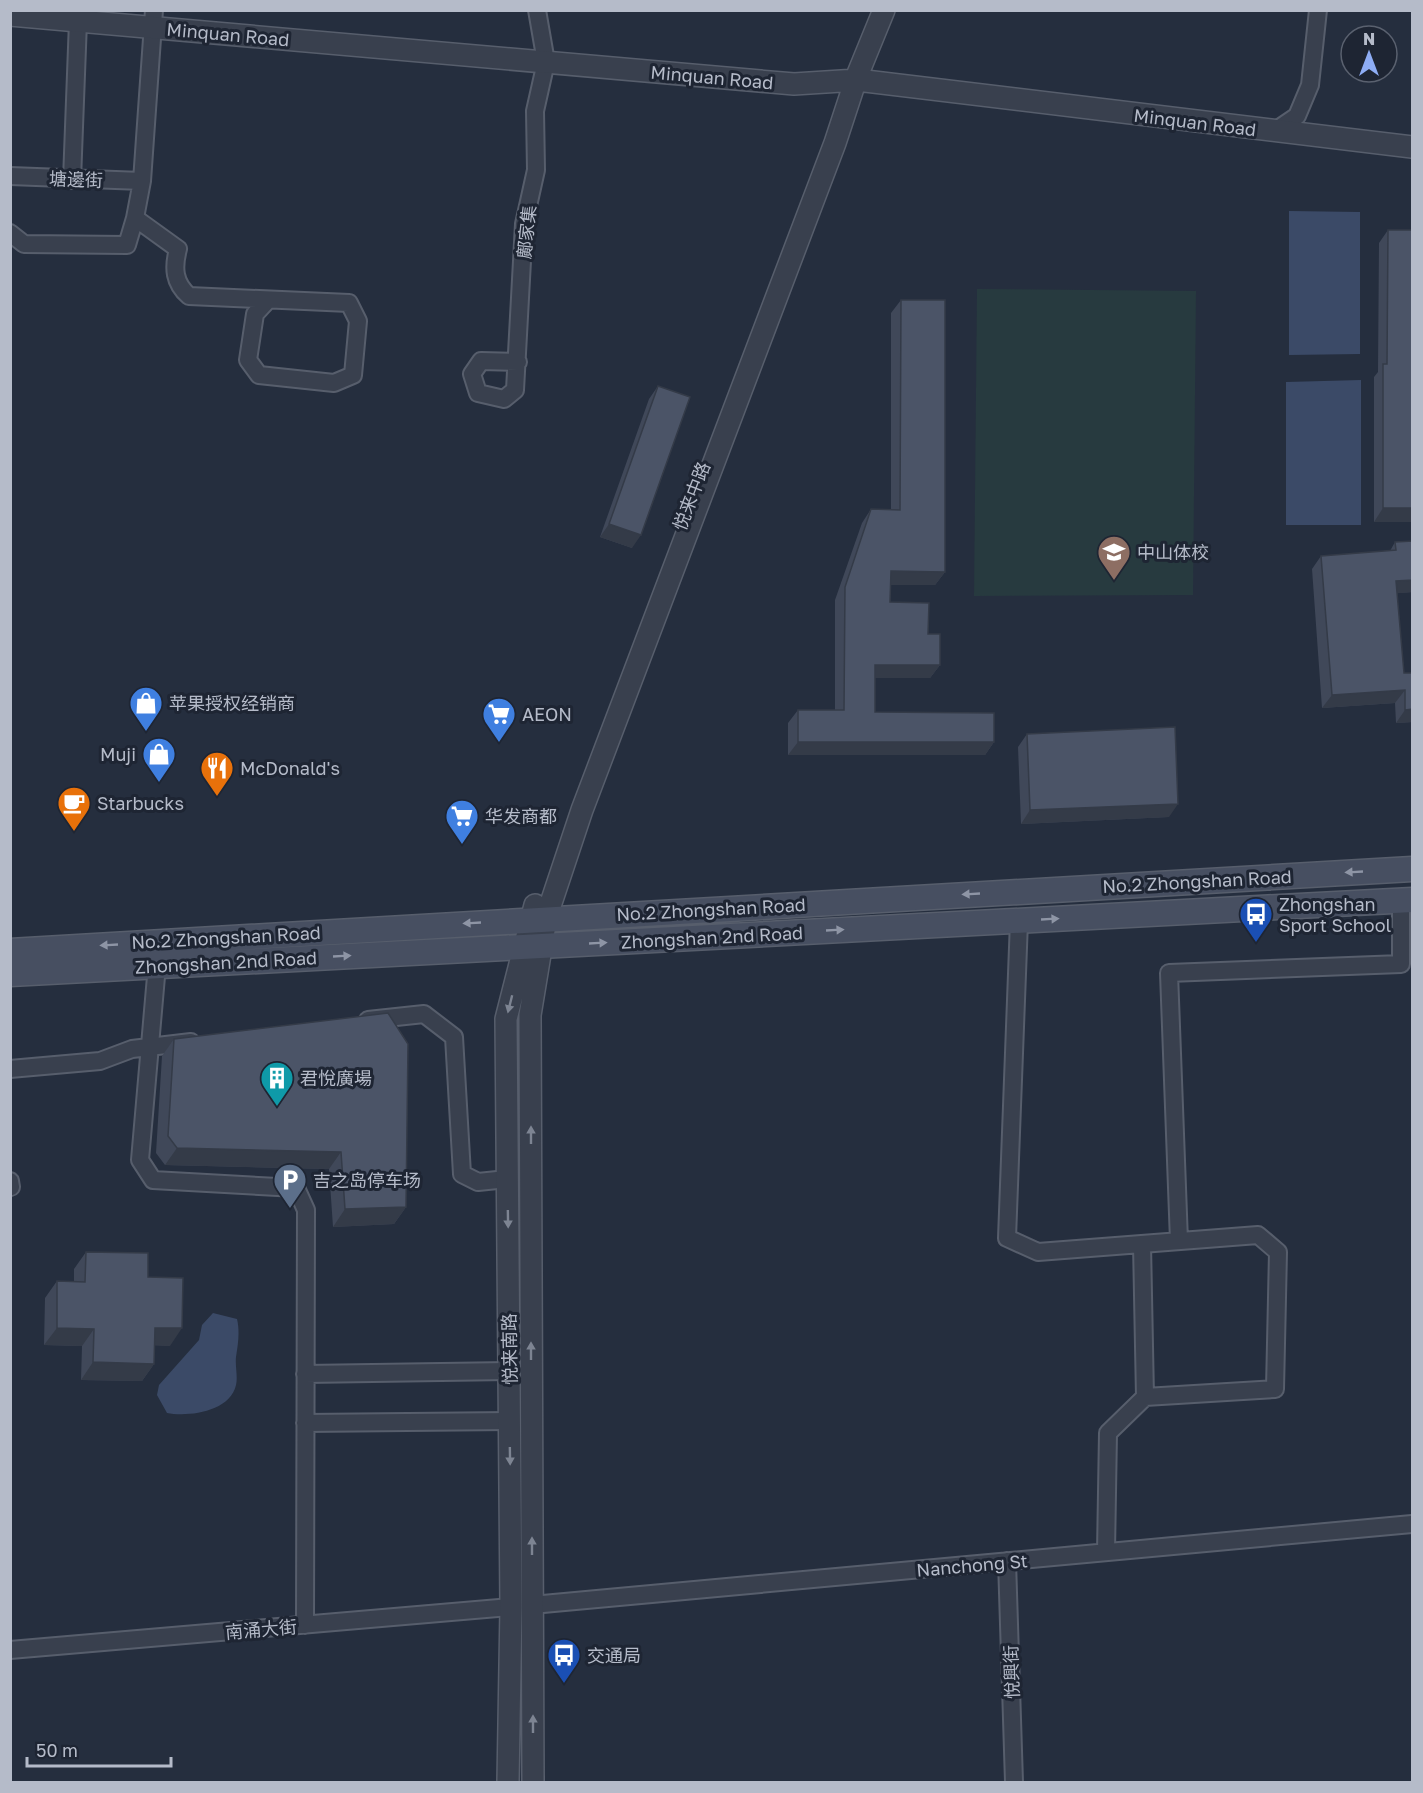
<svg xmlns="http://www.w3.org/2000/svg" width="1423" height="1793" viewBox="0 0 1423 1793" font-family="'Golos Text','Noto Sans SC',sans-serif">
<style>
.green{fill:#273a3f}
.water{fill:#3b4a67}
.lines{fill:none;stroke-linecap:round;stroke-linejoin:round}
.minor-casing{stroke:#575e6c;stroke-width:20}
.tertiary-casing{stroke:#575e6c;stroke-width:24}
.secondary-casing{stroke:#575e6c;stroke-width:27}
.minor{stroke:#39404e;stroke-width:16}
.tertiary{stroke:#39404e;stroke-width:21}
.secondary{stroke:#474f61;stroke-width:24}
.wall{fill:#404859}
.shaded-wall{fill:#343b48}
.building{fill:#4b5467;stroke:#343b48;stroke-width:1.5}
.oneway{fill:#8e95a5}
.oneway2{fill:#7d8492}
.labels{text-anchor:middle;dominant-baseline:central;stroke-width:6;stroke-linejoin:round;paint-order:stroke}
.street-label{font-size:18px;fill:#b5bbc9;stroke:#1e2533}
.poi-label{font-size:18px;fill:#b5bbc9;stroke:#1e2533;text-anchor:start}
</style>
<rect width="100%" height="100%" fill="#252e3e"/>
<path class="green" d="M 977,289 L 1196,291 L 1193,595 L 974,596 Z"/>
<path class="water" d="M 1289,211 L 1360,212 L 1360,354 L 1289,355 Z
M 1361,380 L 1361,525 L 1286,525 L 1286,382 Z
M 213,1313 L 237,1319 C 240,1332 238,1344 236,1357 C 235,1366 238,1377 236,1385 C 230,1412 188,1417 167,1413 L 157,1395 L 159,1385 L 199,1340 L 202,1325 Z"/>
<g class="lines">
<defs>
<path id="minor" d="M 154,10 L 142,181 L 135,218 L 178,249 C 173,268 174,283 189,296 L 349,303 L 358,321 L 353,375 L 334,383 L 259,375 L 248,360 L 255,314 L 268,300
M 1275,131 L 1297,116 L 1310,85 L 1318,10
M 10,176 L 142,181
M 72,180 L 78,21
M 10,233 L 24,244 L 127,245 L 135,218
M 518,362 L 481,361 L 472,374 L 478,393 L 504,399 L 515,390 L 524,224 L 536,170 L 535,111 L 546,62 L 537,10
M 1019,921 L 1007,1238 L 1038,1252 L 1258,1235 L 1278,1252 L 1275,1389 L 1145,1397
M 157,965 L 140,1160 L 153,1180 L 296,1188 L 306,1210 L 305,1625
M 368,1020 L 424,1014 L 454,1037 L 462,1174 L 478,1182 L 507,1179
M 10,1069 L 100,1061 L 132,1049 L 191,1042
M 10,1181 L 11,1187
M 1179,1241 L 1169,973 L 1401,964 L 1401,900
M 305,1374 L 509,1371
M 305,1423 L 510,1421
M 1106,1552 L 1108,1433 L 1145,1397 L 1142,1244
M 1007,1561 L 1014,1782
M 532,1605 L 1412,1524
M 10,1650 L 511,1607"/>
<path id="tertiary" d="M 10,15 L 794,84 L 857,80 L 1412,147
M 508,1782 L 511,1607 L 506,1019 L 535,905
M 533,1782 L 530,1015 L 546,918 L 582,810 L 835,143 L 857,76 L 884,10"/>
<path id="secondary" d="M 10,951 L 1412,869
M 10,974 L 1412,900"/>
</defs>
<use href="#minor" class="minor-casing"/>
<use href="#tertiary" class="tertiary-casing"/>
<use href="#secondary" class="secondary-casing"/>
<use href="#minor" class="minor"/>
<use href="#tertiary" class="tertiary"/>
<use href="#secondary" class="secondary"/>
</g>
<path class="wall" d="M 1388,230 L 1413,522 L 1374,522 L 1374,377 L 1378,372 L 1379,243 Z
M 901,300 L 945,572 L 935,585 L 891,585 L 890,602 L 928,634 L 940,665 L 930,678 L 875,678 L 875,712 L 994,742 L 985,755 L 788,755 L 788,723 L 798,710 L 835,710 L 835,600 L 862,523 L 871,509 L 891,510 L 891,313 Z
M 658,386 L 632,548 L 600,537 L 649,399 Z
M 1413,541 L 1413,592 L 1397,593 L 1404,673 L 1413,722 L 1396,723 L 1395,703 L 1322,708 L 1312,569 L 1321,556 L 1390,551 L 1395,542 Z
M 1027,734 L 1169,817 L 1021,824 L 1018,747 Z
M 388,1013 L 406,1207 L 394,1224 L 333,1227 L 329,1169 L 165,1165 L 156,1153 L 162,1056 L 174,1039 Z
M 86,1252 L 148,1277 L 170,1346 L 154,1345 L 154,1364 L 142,1381 L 81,1380 L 82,1346 L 44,1345 L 45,1298 L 57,1281 L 74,1281 L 74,1269 Z"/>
<path class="shaded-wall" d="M 1383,508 L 1413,508 L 1413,522 L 1374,522 Z
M 609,524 L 641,535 L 632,548 L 600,537 Z
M 891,571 L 945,572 L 935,585 L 882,585 Z
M 1413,580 L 1413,592 L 1387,594 L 1396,581 Z
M 875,665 L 940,665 L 930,678 L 866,678 Z
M 1405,690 L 1395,703 L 1322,708 L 1332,695 Z
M 1413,709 L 1413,722 L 1396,723 L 1405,710 Z
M 798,742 L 994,742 L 985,755 L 788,755 Z
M 1178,804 L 1169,817 L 1021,824 L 1030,810 Z
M 177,1148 L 341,1152 L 329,1169 L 165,1165 Z
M 406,1207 L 394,1224 L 333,1227 L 345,1209 Z
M 57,1328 L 94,1329 L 82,1346 L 44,1345 Z
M 155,1328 L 182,1328 L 170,1346 L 143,1345 Z
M 93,1362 L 154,1364 L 142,1381 L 81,1380 Z"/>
<path class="building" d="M 1388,230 L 1413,230 L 1413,508 L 1383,508 L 1383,364 L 1387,364 Z
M 901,300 L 945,300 L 945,572 L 891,571 L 890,602 L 929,603 L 928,634 L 940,634 L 940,665 L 875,665 L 875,712 L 994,713 L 994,742 L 798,742 L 798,710 L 844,710 L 845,587 L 871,509 L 900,510 Z
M 658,386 L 690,397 L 641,535 L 609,524 Z
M 1413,541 L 1413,580 L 1396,581 L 1404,673 L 1413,673 L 1413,709 L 1405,710 L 1405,690 L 1332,695 L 1321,556 L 1396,550 L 1395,542 Z
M 1175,727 L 1178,804 L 1030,810 L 1027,734 Z
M 388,1013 L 408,1044 L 406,1207 L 345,1209 L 341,1152 L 177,1148 L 168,1136 L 174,1039 Z
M 86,1252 L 148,1253 L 148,1277 L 183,1278 L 182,1328 L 155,1328 L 154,1364 L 93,1362 L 94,1329 L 57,1328 L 57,1281 L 85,1282 Z"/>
<defs><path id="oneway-solid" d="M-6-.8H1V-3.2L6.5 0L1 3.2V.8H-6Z" transform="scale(1.5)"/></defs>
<g class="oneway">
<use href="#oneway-solid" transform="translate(1354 872) rotate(177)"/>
<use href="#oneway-solid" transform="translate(971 894) rotate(177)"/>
<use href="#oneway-solid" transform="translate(1050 919) rotate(-3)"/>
<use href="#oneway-solid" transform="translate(472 923) rotate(177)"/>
<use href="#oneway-solid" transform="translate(835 930) rotate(-3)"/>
<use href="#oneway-solid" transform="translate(598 943) rotate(-3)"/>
<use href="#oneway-solid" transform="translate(109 945) rotate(177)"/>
<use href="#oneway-solid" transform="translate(342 956) rotate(-3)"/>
</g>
<g class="oneway2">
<use href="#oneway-solid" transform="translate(510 1004) rotate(104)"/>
<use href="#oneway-solid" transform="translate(531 1135) rotate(-90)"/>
<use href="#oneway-solid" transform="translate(508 1219) rotate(89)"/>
<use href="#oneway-solid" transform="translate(531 1351) rotate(-90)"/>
<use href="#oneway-solid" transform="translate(510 1456) rotate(89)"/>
<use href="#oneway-solid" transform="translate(532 1546) rotate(-90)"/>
<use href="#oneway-solid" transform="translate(533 1724) rotate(-90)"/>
</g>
<defs>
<symbol id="school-pin" viewBox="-11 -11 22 30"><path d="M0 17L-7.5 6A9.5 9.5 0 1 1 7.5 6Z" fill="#8d6e63" stroke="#1e2533"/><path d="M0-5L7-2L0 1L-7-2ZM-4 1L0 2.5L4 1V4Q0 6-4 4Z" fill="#fff"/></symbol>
<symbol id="shop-pin" viewBox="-11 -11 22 30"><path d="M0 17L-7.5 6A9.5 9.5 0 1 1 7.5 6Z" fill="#3f7fe0" stroke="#1e2533"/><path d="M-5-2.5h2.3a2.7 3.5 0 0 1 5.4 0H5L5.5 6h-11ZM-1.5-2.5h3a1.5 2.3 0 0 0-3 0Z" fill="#fff"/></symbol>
<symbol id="supermarket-pin" viewBox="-11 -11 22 30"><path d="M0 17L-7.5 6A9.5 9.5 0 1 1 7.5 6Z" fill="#3f7fe0" stroke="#1e2533"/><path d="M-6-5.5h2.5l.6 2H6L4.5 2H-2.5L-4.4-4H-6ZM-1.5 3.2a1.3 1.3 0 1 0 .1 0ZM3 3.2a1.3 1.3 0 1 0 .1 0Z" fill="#fff"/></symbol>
<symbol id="restaurant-pin" viewBox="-11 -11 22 30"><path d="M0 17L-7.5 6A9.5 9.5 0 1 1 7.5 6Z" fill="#e8710a" stroke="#1e2533"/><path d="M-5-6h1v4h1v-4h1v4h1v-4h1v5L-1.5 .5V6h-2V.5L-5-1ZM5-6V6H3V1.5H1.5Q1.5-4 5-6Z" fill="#fff"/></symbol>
<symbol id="cafe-pin" viewBox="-11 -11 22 30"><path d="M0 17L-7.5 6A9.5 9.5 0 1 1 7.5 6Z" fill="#e8710a" stroke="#1e2533"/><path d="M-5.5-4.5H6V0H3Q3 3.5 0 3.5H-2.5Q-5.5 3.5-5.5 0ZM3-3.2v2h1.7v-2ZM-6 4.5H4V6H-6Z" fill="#fff"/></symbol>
<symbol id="bus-pin" viewBox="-11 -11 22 30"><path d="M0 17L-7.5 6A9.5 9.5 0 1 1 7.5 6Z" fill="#1a4fb4" stroke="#1e2533"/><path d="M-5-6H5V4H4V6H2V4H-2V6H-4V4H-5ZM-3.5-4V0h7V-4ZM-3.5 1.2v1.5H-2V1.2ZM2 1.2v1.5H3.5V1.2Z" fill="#fff"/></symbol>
<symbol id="building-pin" viewBox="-11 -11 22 30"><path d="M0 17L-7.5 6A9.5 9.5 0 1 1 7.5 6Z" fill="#0f9aa8" stroke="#1e2533"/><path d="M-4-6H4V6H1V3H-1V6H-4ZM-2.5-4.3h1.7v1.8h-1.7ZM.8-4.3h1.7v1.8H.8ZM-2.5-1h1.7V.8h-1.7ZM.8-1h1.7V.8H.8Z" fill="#fff"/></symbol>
<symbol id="parking-pin" viewBox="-11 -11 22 30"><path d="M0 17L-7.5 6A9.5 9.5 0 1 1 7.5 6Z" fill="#5c6f8a" stroke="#1e2533"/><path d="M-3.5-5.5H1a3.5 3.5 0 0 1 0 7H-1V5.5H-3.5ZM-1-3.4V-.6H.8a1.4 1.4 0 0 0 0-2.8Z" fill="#fff"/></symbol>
</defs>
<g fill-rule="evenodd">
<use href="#school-pin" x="1095" y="533" width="38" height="52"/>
<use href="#shop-pin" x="127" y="684" width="38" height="52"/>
<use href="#supermarket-pin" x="480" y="695" width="38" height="52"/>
<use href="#shop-pin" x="140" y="735" width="38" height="52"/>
<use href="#restaurant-pin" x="198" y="749" width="38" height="52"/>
<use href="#cafe-pin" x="55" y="784" width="38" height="52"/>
<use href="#supermarket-pin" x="443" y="797" width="38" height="52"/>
<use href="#bus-pin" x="1237" y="895" width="38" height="52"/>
<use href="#building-pin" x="258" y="1059" width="38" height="52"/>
<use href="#parking-pin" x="271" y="1161" width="38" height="52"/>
<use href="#bus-pin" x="545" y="1636" width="38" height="52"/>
</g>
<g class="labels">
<g class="street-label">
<text transform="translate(228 34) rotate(5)">Minquan Road</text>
<text transform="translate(712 77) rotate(5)">Minquan Road</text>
<text transform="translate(1195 122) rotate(7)">Minquan Road</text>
<text transform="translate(76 179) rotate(2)">塘邊街</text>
<text transform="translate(526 232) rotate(-84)">鄺家集</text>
<text transform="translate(691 496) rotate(-69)">悦来中路</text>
<text transform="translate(1197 881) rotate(-3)">No.2 Zhongshan Road</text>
<text transform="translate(711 909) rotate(-3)">No.2 Zhongshan Road</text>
<text transform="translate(226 937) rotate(-3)">No.2 Zhongshan Road</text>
<text transform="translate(712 937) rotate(-3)">Zhongshan 2nd Road</text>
<text transform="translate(226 962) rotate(-3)">Zhongshan 2nd Road</text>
<text transform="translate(509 1349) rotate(-91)">悦来南路</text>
<text transform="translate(972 1565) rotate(-5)">Nanchong St</text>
<text transform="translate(261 1629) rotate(-5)">南涌大街</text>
<text transform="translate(1011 1672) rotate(-92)">悅興街</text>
</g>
<g class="poi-label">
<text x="1137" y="552">中山体校</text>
<text x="169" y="703">苹果授权经销商</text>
<text x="522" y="714">AEON</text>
<text x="136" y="754" text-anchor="end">Muji</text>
<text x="240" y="768">McDonald's</text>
<text x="97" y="803">Starbucks</text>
<text x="485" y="816">华发商都</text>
<text x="1279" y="904">Zhongshan<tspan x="1279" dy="21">Sport School</tspan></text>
<text x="300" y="1078">君悅廣場</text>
<text x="313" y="1180">吉之岛停车场</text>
<text x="587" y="1655">交通局</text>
</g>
</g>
<rect width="1423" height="1793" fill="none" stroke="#b5bbc9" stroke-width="24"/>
<g transform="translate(1369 54)"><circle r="28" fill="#1e2533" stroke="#5a616f" stroke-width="1.5"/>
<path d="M0-4.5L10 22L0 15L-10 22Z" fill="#8eadf5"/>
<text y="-9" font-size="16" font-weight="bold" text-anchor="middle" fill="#b5bbc9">N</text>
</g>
<path d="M27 1757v9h144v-9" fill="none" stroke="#b5bbc9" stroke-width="3"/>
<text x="36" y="1757" font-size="18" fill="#b5bbc9" stroke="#1e2533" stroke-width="4.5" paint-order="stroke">50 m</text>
</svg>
